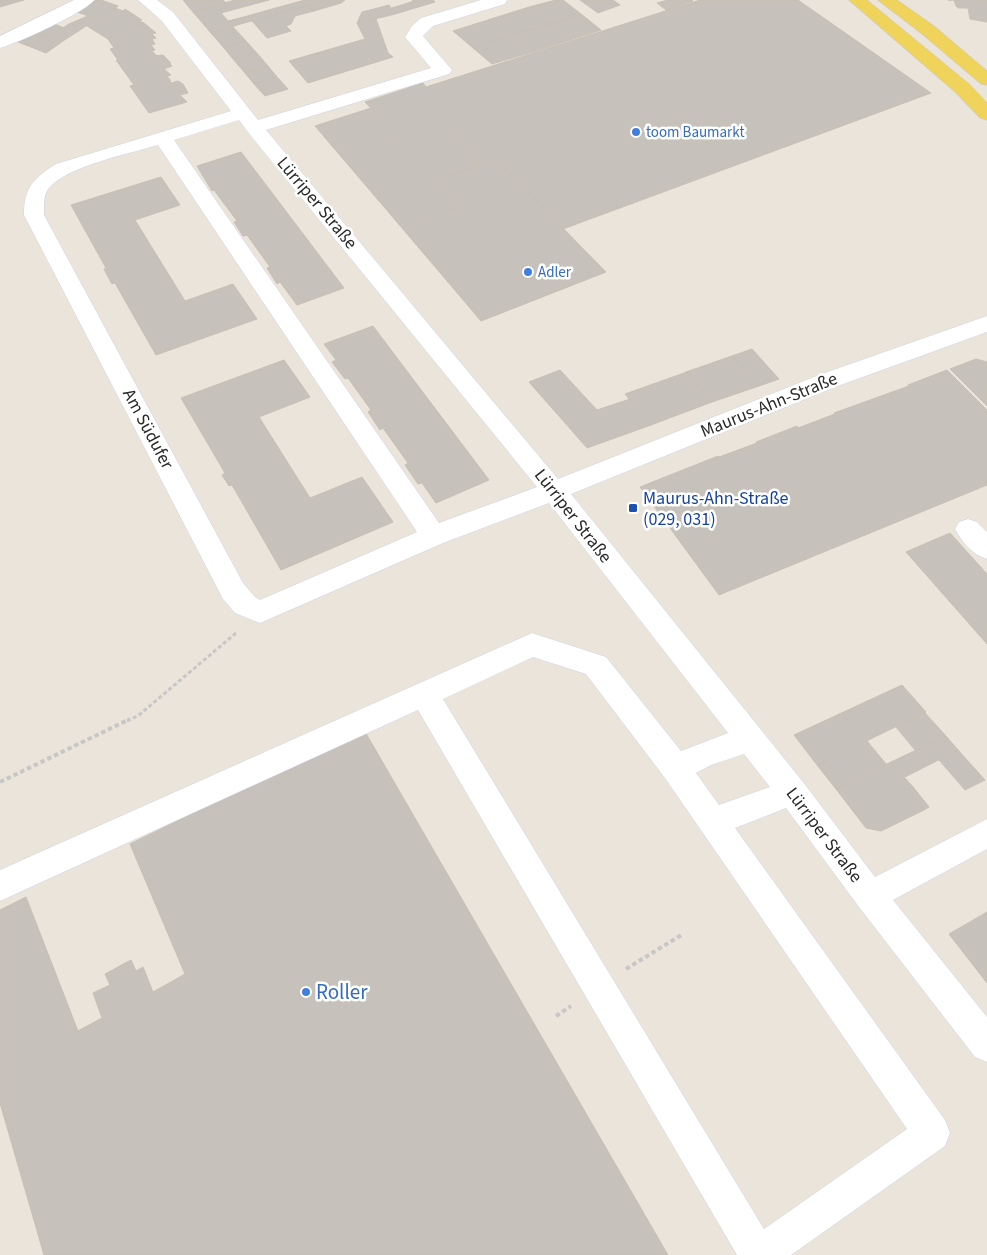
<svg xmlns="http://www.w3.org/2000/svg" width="987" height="1255" viewBox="0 0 987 1255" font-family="'Source Sans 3',sans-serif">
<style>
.building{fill:#c6c1ba;stroke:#c6c0b4}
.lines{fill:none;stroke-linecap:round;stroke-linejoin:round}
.minor-casing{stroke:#cfd2e2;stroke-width:1}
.major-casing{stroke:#c7c7c7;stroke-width:1}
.path-far1{stroke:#c7c7c7;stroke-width:3;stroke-dasharray:4 2.5;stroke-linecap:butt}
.path{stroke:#c7c7c7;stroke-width:4;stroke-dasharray:4.5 3;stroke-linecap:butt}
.minor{fill:#fff;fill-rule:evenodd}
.major{fill:#f0d35a;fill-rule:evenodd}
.shop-dot{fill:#3f7fe0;stroke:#fff;stroke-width:2}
.transit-dot{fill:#1a4fb4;stroke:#fff;stroke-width:2}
.labels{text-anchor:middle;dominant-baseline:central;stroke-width:5;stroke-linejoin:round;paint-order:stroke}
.far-shop-label{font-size:15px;fill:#366cbe;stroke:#fff;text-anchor:start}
.street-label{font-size:18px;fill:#282828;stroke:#fff}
.transit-label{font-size:18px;fill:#164399;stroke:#fff;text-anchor:start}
.near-shop-label{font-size:21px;fill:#366cbe;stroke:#fff;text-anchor:start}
</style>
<rect width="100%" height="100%" fill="#ebe4da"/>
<path class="building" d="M 0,0 L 24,0 L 0,7 Z
M 96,0 L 101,0 L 118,6 L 97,19 L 77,12 Z
M 183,0 L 223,0 L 226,3 L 193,12 Z
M 235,0 L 269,0 L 221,13 L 228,21 L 240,18 L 244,23 L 211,33 L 193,12 Z
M 305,0 L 328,0 L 288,11 L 283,6 Z
M 328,0 L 345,0 L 341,3 L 314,11 L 309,5 Z
M 412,0 L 433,0 L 435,2 L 395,14 L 389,9 L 414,1 Z
M 556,0 L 563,0 L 581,14 L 549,24 L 529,7 Z
M 580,0 L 613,0 L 620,5 L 598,13 Z
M 668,0 L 692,0 L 693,1 L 666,10 L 657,3 Z
M 700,0 L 798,0 L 931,93 L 563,229 L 495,159 L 479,165 L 405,89 L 423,83 L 426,87 Z
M 948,0 L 987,0 L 987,22 L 970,19 L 968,8 L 958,8 L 956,6 L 954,0 Z
M 309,5 L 314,11 L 295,16 L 291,24 L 286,26 L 291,31 L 267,38 L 252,21 Z
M 389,5 L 391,8 L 389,9 L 395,14 L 383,17 L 374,9 Z
M 118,6 L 115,8 L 123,11 L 125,9 L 142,20 L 138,21 L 144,23 L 108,39 L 87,26 Z
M 283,6 L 288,11 L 244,23 L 240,18 Z
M 529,7 L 549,24 L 473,48 L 453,31 Z
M 374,9 L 383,17 L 357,23 L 362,12 Z
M 581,14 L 601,30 L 536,51 L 516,34 Z
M 88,16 L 97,19 L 63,41 L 50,36 L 69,24 Z
M 376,19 L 388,53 L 393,57 L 308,83 L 289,61 L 365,39 L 357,23 Z
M 52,23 L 64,28 L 48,38 L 33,32 Z
M 144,23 L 156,33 L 152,34 L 156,38 L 152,39 L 155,44 L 151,45 L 155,50 L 152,51 L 156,55 L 154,56 L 163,55 L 171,63 L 169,63 L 172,66 L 164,69 L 171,75 L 167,76 L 171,81 L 169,81 L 171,83 L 178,81 L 183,84 L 188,93 L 180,95 L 187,102 L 149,113 L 130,86 L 134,85 L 116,60 L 118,60 L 110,49 L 114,48 L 108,39 Z
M 233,27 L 246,41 L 224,48 L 211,33 Z
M 33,32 L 45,36 L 31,47 L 18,42 Z
M 516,34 L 536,51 L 492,64 L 473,48 Z
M 45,36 L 50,36 L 63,41 L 46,53 L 31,47 Z
M 246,41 L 256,52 L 233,59 L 224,48 Z
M 256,52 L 268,66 L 245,73 L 233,59 Z
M 268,66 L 277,77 L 254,84 L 245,73 Z
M 277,77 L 288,89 L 265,96 L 254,84 Z
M 405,89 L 479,165 L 437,179 L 365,102 Z
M 371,108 L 437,179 L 463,206 L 402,228 L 315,126 Z
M 241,152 L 282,206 L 344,288 L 297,305 L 280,282 L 277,284 L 267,268 L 270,267 L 247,235 L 243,236 L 234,222 L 237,221 L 214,190 L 212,191 L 197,166 Z
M 495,159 L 606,272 L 481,321 L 402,228 L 463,206 L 437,179 Z
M 161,177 L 180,205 L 135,220 L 185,301 L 233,284 L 257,319 L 156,355 L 115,283 L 112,284 L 104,269 L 106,268 L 71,205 Z
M 373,326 L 489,480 L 436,503 L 422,483 L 418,484 L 405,465 L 408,463 L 383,428 L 380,430 L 368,412 L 371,410 L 348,378 L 345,379 L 332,362 L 336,360 L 324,344 Z
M 752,349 L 779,379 L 759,386 L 732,356 Z
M 732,356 L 759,386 L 712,402 L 686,372 Z
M 976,359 L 987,362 L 987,406 L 950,369 Z
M 284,360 L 310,397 L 259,417 L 310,498 L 362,477 L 393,522 L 281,570 L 232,485 L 229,486 L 222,475 L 225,473 L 181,398 Z
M 560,370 L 597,410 L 630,399 L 651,425 L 587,448 L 529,382 Z
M 947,370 L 987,410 L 987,485 L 719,595 L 640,487 L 718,456 L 719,457 L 757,443 L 756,442 L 797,426 L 798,428 L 835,414 L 834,413 L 909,386 L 908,385 Z
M 687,372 L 712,402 L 651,425 L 625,394 Z
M 950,533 L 987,574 L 987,644 L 906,552 Z
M 902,685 L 926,712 L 817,765 L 794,735 Z
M 925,713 L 946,736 L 915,750 L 896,727 Z
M 364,730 L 668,1255 L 44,1255 L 0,1103 L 0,910 L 26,897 L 78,1031 L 102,1018 L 93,993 L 110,985 L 105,974 L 131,960 L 136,971 L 143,967 L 153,992 L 185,974 L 130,844 Z
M 946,736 L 958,750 L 905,777 L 891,762 Z
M 867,741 L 886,764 L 836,789 L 817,765 Z
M 958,750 L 985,780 L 965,790 L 939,760 Z
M 891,762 L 913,787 L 908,790 L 924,810 L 881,831 L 866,828 L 836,789 Z
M 913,787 L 929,807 L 924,810 L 908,790 Z
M 987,912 L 987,983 L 949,934 Z"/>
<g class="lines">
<defs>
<path id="minor" d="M 74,0 L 94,0 C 86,12 16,44 0,48 L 0,36 Z
M 138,0 L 157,0 L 173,12 L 258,120 L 431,68 L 405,37 L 412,26 L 421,18 L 481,0 L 507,0 L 505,4 L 433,26 L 423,36 L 452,70 L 449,74 L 266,130 L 558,479 L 819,375 L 987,316 L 987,332 L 835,387 L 571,494 L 803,782 L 875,877 L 987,819 L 987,849 L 893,900 L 987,1017 L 987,1062 L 975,1057 L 859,907 L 786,808 L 735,828 L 945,1120 L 950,1133 L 945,1146 L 791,1255 L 737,1255 L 418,710 L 0,901 L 0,870 L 532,633 L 606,657 L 681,751 L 728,733 L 549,503 L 443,543 L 260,623 L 235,613 L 223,599 L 24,215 C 24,187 34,178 56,164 L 231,111 L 161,20 ZM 239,120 L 251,136 L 537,487 L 439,523 L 174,140 ZM 158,145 L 417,532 L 260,600 L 255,597 L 243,583 L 44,215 C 44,206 43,195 49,188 C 65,167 131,153 158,145 ZM 533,657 L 586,674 L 665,778 L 907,1129 L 764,1229 L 443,699 ZM 744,754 L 770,787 L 719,805 L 696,773 L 711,765 Z
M 968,519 L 977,522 L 987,532 L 987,559 C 973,555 962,542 955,529 L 959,522 Z"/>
<path id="major" d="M 849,0 L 867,0 L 969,84 L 987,103 L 987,120 L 980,118 L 955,92 Z
M 878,0 L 897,0 L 934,26 L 987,71 L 987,85 L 981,84 L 922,34 Z"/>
</defs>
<use href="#minor" class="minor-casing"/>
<use href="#major" class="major-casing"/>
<path class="path-far1" d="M 127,721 L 139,715 L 236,633"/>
<path class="path" d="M 0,782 L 130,719
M 626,969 L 683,934
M 556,1016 L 571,1006"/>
<use href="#minor" class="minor"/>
<use href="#major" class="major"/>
</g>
<g class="shop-dot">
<circle cx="636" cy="132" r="5"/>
<circle cx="528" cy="272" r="5"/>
<circle cx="306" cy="992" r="5"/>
</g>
<rect class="transit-dot" x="628" y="503" width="10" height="10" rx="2.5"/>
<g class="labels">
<g class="far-shop-label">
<text x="646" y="132">toom Baumarkt</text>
<text x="538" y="272">Adler</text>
</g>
<g class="street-label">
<text transform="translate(317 203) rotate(50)">Lürriper Straße</text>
<text transform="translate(769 405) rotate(-22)">Maurus-Ahn-Straße</text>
<text transform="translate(148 429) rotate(62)">Am Südufer</text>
<text transform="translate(573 516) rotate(52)">Lürriper Straße</text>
<text transform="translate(824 835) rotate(53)">Lürriper Straße</text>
</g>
<g class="transit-label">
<text x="643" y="498">Maurus-Ahn-Straße<tspan x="643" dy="21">(029, 031)</tspan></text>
</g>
<g class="near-shop-label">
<text x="316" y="992">Roller</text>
</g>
</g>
</svg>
